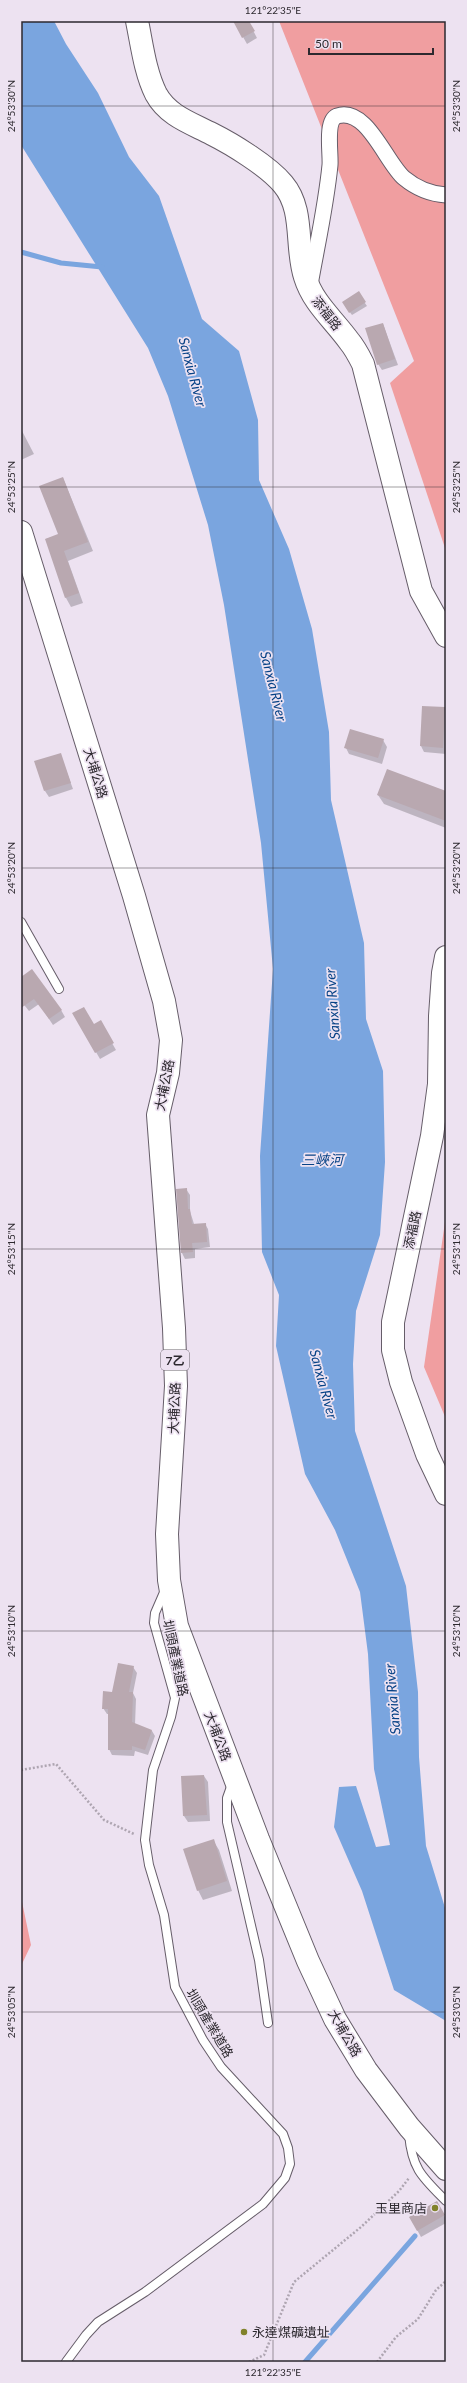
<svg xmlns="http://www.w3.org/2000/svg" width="467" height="2383" viewBox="0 0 467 2383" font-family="Lato,'Noto Sans TC',sans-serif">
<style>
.forest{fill:#f09ea0}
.water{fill:#7aa5df}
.shadow{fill:#0003}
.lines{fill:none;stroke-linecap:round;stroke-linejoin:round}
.stream{stroke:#7aa5df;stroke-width:5}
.building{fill:#b9a8b0}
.lane-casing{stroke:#665d69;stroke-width:10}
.street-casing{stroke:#665d69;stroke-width:17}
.secondary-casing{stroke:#665d69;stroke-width:24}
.primary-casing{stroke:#665d69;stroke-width:24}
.path{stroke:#aea5b1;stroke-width:2.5;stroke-dasharray:2 2;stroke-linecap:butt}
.lane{stroke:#fff;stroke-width:8}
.street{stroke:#fff;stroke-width:15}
.secondary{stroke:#fff;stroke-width:22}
.primary{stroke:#fff;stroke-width:22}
.ticks{fill:none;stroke:#2d292f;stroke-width:1;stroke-opacity:0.45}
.poi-dot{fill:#81822b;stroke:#ede2f1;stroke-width:1.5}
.labels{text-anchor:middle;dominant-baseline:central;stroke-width:3.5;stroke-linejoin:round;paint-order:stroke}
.shield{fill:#ede2f1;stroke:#676069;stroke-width:1}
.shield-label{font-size:12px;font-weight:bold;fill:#2d292f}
.street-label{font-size:13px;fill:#2d292f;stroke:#ede2f1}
.poi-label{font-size:13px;fill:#2d292f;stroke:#ede2f1;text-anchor:end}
.water-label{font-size:14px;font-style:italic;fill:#074286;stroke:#ede2f1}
.neatline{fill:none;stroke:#2d292f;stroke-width:1.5}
.ticks-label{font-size:10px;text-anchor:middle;fill:#2d292f}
</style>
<rect width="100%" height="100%" fill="#ede2f1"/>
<path class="forest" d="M 279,21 L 446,21 L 446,551 L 390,383 L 414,361 Z
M 446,1215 L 446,1419 L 424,1367 Z
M 21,1897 L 31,1945 L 21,1966 Z"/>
<path class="water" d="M 21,21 L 54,21 L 66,44 L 98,93 L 129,157 L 159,196 L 202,319 L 239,351 L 258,420 L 259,480 L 289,549 L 312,629 L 329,732 L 331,800 L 364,943 L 366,1019 L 383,1071 L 385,1162 L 380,1235 L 356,1311 L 353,1364 L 355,1431 L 406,1586 L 418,1692 L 419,1757 L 426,1846 L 446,1911 L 446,2021 L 394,1990 L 362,1891 L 334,1827 L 339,1787 L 356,1786 L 376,1847 L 390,1845 L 374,1769 L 368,1654 L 360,1592 L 335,1530 L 305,1474 L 276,1346 L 279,1295 L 262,1252 L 260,1156 L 273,969 L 261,843 L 224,605 L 208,525 L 168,396 L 148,348 L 21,145 Z"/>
<path class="shadow" d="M 234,21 L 248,21 L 257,38 L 247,44 Z
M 358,293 L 367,306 L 352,315 L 345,306 Z
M 383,324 L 398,365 L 382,370 L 378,364 Z
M 21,429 L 34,454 L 21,460 Z
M 63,478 L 93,551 L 68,561 L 83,603 L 71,607 L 66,598 L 46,539 L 59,535 Z
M 423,707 L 445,708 L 446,710 L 446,754 L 424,752 L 421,746 Z
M 383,740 L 387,747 L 382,764 L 349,754 L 346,748 Z
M 60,754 L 73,789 L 49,797 L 45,791 Z
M 446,792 L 446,828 L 384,804 L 378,795 Z
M 21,978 L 61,1010 L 65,1017 L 53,1025 L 39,1004 L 29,1011 L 21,1001 Z
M 74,1014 L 94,1025 L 100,1022 L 116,1050 L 100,1059 Z
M 186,1189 L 190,1195 L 190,1211 L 194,1224 L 205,1224 L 208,1229 L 210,1247 L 195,1249 L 195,1258 L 185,1259 L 182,1253 L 177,1190 Z
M 133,1667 L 137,1673 L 133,1693 L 136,1699 L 135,1725 L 152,1731 L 155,1736 L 148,1755 L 135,1751 L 134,1756 L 112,1755 L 109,1749 L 109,1714 L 107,1714 L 103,1708 Z
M 204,1776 L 208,1782 L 210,1821 L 188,1822 L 184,1816 Z
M 213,1840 L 219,1850 L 232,1891 L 203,1900 L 198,1890 Z
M 437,2202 L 446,2219 L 446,2223 L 421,2237 L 410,2217 Z"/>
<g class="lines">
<path class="stream" d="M 21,252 L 61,263 L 102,267
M 305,2362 L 415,2236"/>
</g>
<path class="building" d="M 233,21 L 249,21 L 255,31 L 242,38 Z
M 359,291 L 366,302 L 349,313 L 342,302 Z
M 383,323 L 395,359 L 377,365 L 365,328 Z
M 63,477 L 88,542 L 64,551 L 79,593 L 65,598 L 45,539 L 58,534 L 39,486 Z
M 422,706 L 445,707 L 443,748 L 420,746 Z
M 350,729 L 384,739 L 378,758 L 344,748 Z
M 61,753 L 71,783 L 44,791 L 34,761 Z
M 387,769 L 446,791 L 446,821 L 377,795 Z
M 32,969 L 62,1010 L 49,1019 L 34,999 L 21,1008 L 21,977 Z
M 84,1007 L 94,1024 L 101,1020 L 114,1043 L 95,1053 L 72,1013 Z
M 187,1188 L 188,1209 L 190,1209 L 192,1224 L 206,1223 L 207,1242 L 192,1243 L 193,1252 L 181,1253 L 176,1189 Z
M 118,1663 L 134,1666 L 129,1692 L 133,1692 L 132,1722 L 152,1730 L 145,1750 L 132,1746 L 132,1750 L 108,1750 L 108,1709 L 102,1709 L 103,1691 L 112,1692 Z
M 204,1775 L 207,1815 L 183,1816 L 181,1776 Z
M 214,1839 L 227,1881 L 197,1891 L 183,1849 Z
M 437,2201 L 445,2215 L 417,2231 L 409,2217 Z"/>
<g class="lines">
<defs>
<path id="lane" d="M 21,922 L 59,989
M 232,1784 L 227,1798 L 227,1822 L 259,1960 L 268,2023
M 409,2134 C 412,2169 422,2177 446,2201
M 66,2362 L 86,2335 L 98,2322 L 145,2292 L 263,2204 L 285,2178 L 290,2164 L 288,2148 L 283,2134 L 221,2067 L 203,2040 L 175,1987 L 164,1915 L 149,1865 L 145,1840 L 153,1770 L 171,1717 L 175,1698 L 154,1623 L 155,1613 L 165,1590"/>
<path id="street" d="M 310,285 C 317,245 326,206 330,165 C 331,154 325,121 337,116 C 367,106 386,163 404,178 C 416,188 431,194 446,195"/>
<path id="secondary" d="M 137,21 C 142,45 145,72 156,94 C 168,116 191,123 212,134 C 232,144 268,166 283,184 C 305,210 295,247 305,277 C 313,303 333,319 349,341 C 355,348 359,356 363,364 L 421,591 L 446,636
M 446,957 L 443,973 L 440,1016 L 439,1084 L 432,1136 L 393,1322 L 393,1350 L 401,1382 L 427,1454 L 446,1494"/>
<path id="primary" d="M 21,532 L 134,896 L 164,1001 L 171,1040 L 168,1073 L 158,1115 L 174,1328 L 176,1386 L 167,1534 L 169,1580 L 177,1626 L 258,1839 L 308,1961 L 335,2019 L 366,2070 L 409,2127 L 446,2169"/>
</defs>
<use href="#lane" class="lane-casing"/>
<use href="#street" class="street-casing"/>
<use href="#secondary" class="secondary-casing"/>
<use href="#primary" class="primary-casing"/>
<path class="path" d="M 21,1770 L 56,1764 L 104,1820 L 134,1834
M 249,2362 L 264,2355 L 294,2282 L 361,2227 L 399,2191 L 409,2178
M 377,2362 L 396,2337 L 418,2319 L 436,2290 L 446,2281"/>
<use href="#lane" class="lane"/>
<use href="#street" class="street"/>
<use href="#secondary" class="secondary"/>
<use href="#primary" class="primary"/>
</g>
<path class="ticks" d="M 273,21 L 273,2362M 21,106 L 446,106M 21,487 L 446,487M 21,868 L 446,868M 21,1249 L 446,1249M 21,1631 L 446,1631M 21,2012 L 446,2012"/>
<g class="poi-dot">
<circle cx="435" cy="2208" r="4"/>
<circle cx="244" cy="2332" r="4"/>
</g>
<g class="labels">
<rect class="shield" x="161" y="1350" width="28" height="20" rx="3"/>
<g class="shield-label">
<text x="175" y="1360">7乙</text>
</g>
<g class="street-label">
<text transform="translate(327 313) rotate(52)">添福路</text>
<text transform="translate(96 773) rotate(73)">大埔公路</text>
<text transform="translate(164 1085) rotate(-79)">大埔公路</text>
<text transform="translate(412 1230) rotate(-78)">添福路</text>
<text transform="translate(174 1408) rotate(-88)">大埔公路</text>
<text transform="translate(176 1658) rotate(78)">圳頭產業道路</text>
<text transform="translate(218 1736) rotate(69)">大埔公路</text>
<text transform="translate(210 2023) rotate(59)">圳頭產業道路</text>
<text transform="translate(345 2033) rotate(60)">大埔公路</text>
</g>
<g class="poi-label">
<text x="427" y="2208">玉里商店</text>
<text x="252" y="2332" text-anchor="start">永達煤礦遺址</text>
</g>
<g class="water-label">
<text transform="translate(193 372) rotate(75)">Sanxia River</text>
<text transform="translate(274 686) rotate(76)">Sanxia River</text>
<text transform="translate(332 1004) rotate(-94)">Sanxia River</text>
<text x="322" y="1159">三峽河</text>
<text transform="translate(324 1384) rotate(75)">Sanxia River</text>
<text transform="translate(392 1699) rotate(-95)">Sanxia River</text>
</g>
</g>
<rect width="467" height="2383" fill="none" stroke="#ede2f1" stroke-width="44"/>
<path d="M309 48v6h124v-6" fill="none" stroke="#2d292f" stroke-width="2"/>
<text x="315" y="48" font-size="12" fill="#2d292f" stroke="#ede2f1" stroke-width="3" paint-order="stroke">50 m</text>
<rect x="22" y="22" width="423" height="2339" class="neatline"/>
<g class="ticks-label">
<text x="273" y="14">121°22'35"E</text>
<text transform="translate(11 106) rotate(-90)" y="4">24°53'30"N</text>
<text transform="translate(456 106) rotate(-90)" y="4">24°53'30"N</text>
<text transform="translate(11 487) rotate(-90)" y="4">24°53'25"N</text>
<text transform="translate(456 487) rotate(-90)" y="4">24°53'25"N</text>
<text transform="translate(11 868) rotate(-90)" y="4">24°53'20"N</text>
<text transform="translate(456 868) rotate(-90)" y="4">24°53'20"N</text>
<text transform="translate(11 1249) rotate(-90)" y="4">24°53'15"N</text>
<text transform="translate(456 1249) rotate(-90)" y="4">24°53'15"N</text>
<text transform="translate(11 1631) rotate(-90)" y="4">24°53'10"N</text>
<text transform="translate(456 1631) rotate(-90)" y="4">24°53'10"N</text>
<text transform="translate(11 2012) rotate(-90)" y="4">24°53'05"N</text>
<text transform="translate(456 2012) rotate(-90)" y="4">24°53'05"N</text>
<text x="273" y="2376">121°22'35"E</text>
</g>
</svg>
